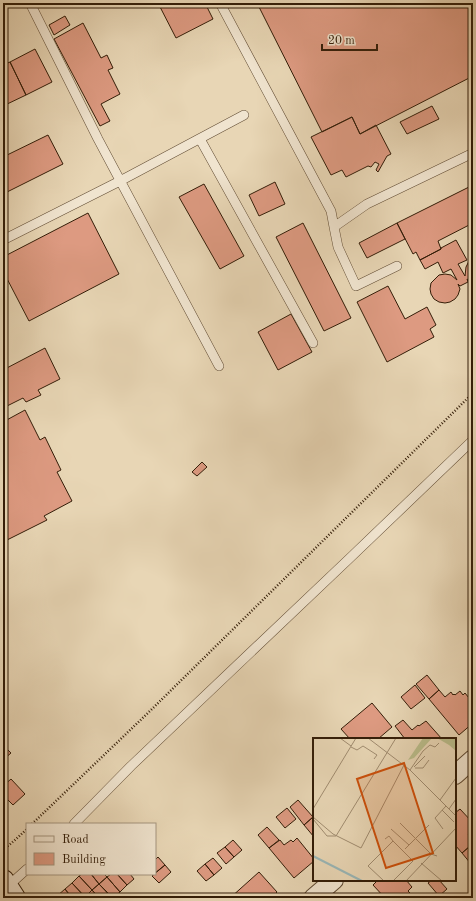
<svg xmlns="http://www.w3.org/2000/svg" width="476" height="901" viewBox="0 0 476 901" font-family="'Old Standard TT',serif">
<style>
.building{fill:#dd9a81;stroke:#331d08}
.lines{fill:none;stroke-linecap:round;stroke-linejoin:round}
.lane-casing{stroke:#604b33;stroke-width:10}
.street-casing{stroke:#604b33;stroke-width:20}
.secondary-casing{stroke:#331d08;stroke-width:24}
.path{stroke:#331d08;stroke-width:2.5;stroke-dasharray:1 2;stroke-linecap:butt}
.lane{stroke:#f0e4cf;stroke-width:9}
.street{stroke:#f0e4cf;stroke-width:18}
.secondary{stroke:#f0e4cf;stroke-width:22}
.inset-river{fill:none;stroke:#9ab7b7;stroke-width:2}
.inset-road{fill:none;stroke:#a08c70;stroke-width:1}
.view{fill:#cd500b;fill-opacity:0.15;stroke:#cd500b;stroke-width:2}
.inset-edge{fill:none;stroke:#331d08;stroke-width:2}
</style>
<rect width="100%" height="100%" fill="#e8d6b5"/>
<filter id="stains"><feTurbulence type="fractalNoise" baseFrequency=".005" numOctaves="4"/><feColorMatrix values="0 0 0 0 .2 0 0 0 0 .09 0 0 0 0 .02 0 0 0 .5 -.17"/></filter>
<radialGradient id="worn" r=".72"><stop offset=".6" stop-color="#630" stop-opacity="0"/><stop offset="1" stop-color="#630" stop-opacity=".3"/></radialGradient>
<path class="building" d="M 158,3 L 205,3 L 213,19 L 176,38 Z
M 257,3 L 473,3 L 473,76 L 360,134 L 352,117 L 322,132 Z
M 65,16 L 70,25 L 54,35 L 49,25 Z
M 83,23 L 101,58 L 107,55 L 113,68 L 108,70 L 120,94 L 101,104 L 110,121 L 100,126 L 54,39 Z
M 35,49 L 52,82 L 26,95 L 10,62 Z
M 10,62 L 26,95 L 3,106 L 3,65 Z
M 432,106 L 439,119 L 407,134 L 400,122 Z
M 352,117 L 360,134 L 376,125 L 391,154 L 387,156 L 378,172 L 376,170 L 379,164 L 375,162 L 371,167 L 368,166 L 346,177 L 342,170 L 331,175 L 311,137 Z
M 48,135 L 63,164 L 3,194 L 3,157 Z
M 275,182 L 285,204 L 259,216 L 249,195 Z
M 204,184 L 244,256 L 220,269 L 179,197 Z
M 473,185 L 473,223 L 438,241 L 441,249 L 420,260 L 416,252 L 413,254 L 397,223 Z
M 88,213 L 119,274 L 29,321 L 3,271 L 3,257 Z
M 303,223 L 351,318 L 324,331 L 276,237 Z
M 397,223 L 405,239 L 367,258 L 359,243 Z
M 456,240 L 467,260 L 458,264 L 465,276 L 466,267 L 469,261 L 473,258 L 473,283 L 467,279 L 468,282 L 460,286 L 458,284 L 460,289 L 458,295 L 455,299 L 450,302 L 445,303 L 439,302 L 434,299 L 431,294 L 430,289 L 431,283 L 439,275 L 445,274 L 451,275 L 457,280 L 451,269 L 443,273 L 438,262 L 425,269 L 420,260 L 441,249 L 441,248 Z
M 388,286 L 405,319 L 427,307 L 436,325 L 430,329 L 434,337 L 387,362 L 357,302 Z
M 291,314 L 312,352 L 278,370 L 258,332 Z
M 45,348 L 60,379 L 38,390 L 41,395 L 26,402 L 23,398 L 3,408 L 3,370 Z
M 25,410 L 40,440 L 45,437 L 61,470 L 57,472 L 72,501 L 44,516 L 47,520 L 3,542 L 3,422 Z
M 202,462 L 207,467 L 197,476 L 192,472 Z
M 427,675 L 439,690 L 429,699 L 416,684 Z
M 415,685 L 425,698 L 411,709 L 401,697 Z
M 439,690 L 445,697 L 451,692 L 453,695 L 454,694 L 455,695 L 460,691 L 463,695 L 465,693 L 473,703 L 473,723 L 459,735 L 429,699 Z
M 372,703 L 392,727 L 378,739 L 350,739 L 341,729 Z
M 403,720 L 412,730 L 418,725 L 419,726 L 426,721 L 442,739 L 405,739 L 395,726 Z
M 3,745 L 11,753 L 3,760 Z
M 11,779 L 25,794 L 13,805 L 3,795 L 3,786 Z
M 298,800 L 313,817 L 304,825 L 290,807 Z
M 287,808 L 296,819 L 285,828 L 276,817 Z
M 460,809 L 473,823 L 468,828 L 471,831 L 468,834 L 473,840 L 473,843 L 462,853 L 455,845 L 455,813 Z
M 313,817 L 314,817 L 314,837 L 304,825 Z
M 267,827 L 279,840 L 269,848 L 258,835 Z
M 297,838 L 314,859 L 314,861 L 294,878 L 269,848 L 280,840 L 284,845 L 291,840 L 293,842 Z
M 233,840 L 242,850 L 234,857 L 225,847 Z
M 473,844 L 473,862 L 471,864 L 462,853 Z
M 225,847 L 234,857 L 226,864 L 217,853 Z
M 158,857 L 165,865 L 155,873 L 155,860 Z
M 213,858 L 222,868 L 214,875 L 205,864 Z
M 205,864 L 214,875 L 206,881 L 197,871 Z
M 165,865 L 171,872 L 159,883 L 152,876 Z
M 259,872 L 277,892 L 271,898 L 230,898 Z
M 82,874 L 91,874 L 99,884 L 92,890 L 79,876 Z
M 91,874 L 104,874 L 107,877 L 99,884 Z
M 111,874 L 117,874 L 127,885 L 120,892 L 107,877 Z
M 117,874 L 130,874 L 134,879 L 127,885 Z
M 79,876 L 92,890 L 85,897 L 72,883 Z
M 107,877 L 120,892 L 113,898 L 99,884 Z
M 378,880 L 406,880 L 412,887 L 408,891 L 410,893 L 405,898 L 385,898 L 373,885 Z
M 432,880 L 439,880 L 447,889 L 439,896 L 428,883 Z
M 72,883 L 85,897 L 84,898 L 72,898 L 65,889 Z
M 99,884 L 112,898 L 99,898 L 92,890 Z
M 65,889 L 72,898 L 59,898 L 57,896 Z
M 92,890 L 99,898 L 86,898 L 85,897 Z"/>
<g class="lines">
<defs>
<path id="lane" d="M 30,3 L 98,139 L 219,366
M 220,3 L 331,211 L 334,227
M 3,5 L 7,3
M 200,139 L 313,343
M 3,240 L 120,181 L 244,115
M 397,266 L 356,286 L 338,247 L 334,227 L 367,204 L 473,153
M 74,824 L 131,766 L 352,556 L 473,440
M 7,887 L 27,869"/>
<path id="street" d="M 455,775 L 473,759
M 313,898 L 334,880"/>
<path id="secondary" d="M 3,881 L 14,898"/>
</defs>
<use href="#lane" class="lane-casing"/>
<use href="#street" class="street-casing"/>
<use href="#secondary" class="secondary-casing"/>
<path class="path" d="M 32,824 L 151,710 L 473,393
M 3,850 L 15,840 L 27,829"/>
<use href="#lane" class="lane"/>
<use href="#street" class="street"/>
<use href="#secondary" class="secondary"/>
</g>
<g transform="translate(313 738)">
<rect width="143" height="143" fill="#e8d6b5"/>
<path d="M 110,0 L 119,0 L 101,20 L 95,22 ZM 124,0 L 143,0 L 143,13 L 136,7 Z" fill="#babd8b"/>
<path class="inset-river" d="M 0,118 L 49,143"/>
<path class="inset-road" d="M 27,0 L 38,8M 55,0 L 97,32 L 143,78M 38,9 L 44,12 L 50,8 L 64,17 L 61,21M 101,29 L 112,18M 102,30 L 110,30 L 116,22M 97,32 L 110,13 L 117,7 L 122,9 L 126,5M 127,62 L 143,40M 0,71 L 43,0M 136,71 L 143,61M 129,72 L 141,84M 0,79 L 20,96 L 48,110 L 91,27M 0,81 L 14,98 L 23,98 L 83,0M 87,85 L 118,116 L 124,118M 78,91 L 96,107M 130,91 L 122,80 L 133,68M 80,103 L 100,123 L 80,143M 92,111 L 116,87M 108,125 L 129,143M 71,143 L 55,128 L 80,103 L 76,98 L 72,101M 93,143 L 143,90"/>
<path class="view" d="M 91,25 L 120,115 L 73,130 L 44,41 Z"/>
<rect width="143" height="143" class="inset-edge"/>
</g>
<rect width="476" height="901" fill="none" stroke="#e8d6b5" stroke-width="16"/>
<rect x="4" y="4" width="468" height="893" fill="none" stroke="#331d08" stroke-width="2"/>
<rect x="8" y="8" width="460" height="885" fill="none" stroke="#331d08"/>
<rect x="26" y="823" width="130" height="52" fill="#f0e4cf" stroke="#a4947f"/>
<rect x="34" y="836" width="20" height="6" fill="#f0e4cf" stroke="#a4947f"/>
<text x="62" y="843" font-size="12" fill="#331d08">Road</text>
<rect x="34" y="853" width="20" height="12" fill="#dd9a81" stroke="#a4947f"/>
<text x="62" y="863" font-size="12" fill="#331d08">Building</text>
<path d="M322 44v6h55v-6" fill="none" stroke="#331d08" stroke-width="2"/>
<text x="328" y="44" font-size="12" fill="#331d08" stroke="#f0e4cf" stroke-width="3" paint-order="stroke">20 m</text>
<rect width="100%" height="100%" filter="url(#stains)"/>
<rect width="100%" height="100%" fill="url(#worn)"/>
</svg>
